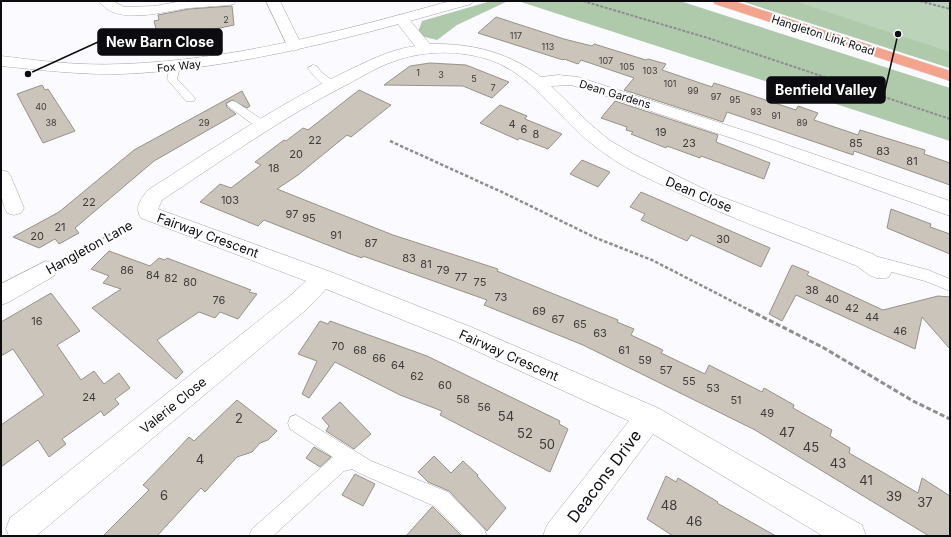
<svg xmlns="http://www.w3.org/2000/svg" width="951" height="537" viewBox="0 0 951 537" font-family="Inter,sans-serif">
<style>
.green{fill:#bbd3b8}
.forest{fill:#afcaab}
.building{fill:#cbc4ba;stroke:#979187}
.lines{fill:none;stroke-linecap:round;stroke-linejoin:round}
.lane-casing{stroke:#a5a5b0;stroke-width:1}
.street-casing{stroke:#a5a5b0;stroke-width:1}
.secondary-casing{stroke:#a5a5b0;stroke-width:1}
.highway-casing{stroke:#d8d8d9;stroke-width:1}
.path-far2{stroke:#8d8d92;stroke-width:2;stroke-dasharray:3 1.5;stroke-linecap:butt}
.path-far1{stroke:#8d8d92;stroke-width:2.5;stroke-dasharray:3.5 2;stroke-linecap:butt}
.path{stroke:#8d8d92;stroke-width:3;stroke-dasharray:5 2.5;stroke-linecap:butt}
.lane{fill:#fff;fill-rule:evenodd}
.street{fill:#fff;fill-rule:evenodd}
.secondary{fill:#fff;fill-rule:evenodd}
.highway{fill:#f4a48c;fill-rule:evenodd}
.labels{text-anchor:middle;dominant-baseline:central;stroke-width:4;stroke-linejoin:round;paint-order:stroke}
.far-number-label{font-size:9px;fill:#3c3a3a}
.far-street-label{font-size:11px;fill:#0c0c10;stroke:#fff}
.number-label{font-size:11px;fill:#3c3a3a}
.street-label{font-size:13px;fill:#0c0c10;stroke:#fff}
.near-number-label{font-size:13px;fill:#3c3a3a}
.near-street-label{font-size:16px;fill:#0c0c10;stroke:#fff}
.leader{fill:none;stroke:#0c0c10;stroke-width:1.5}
.callout-dot{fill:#0c0c10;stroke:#fff;stroke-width:1.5}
.callout{fill:#0c0c10;stroke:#0c0c10;stroke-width:1.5}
.callout-label{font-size:14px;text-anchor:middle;font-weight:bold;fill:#fff}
</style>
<rect width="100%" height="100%" fill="#fafaff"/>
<path class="green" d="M 741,1 L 950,1 L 950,68 Z"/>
<path class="forest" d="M 491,1 L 508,1 L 457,25 L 437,40 L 417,35 L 422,21 Z
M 518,1 L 680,1 L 950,88 L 950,141 Z
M 741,1 L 794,1 L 950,52 L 950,68 Z"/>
<path class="building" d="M 232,6 L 234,25 L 159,41 L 154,21 L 159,20 L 158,15 L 189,9 Z
M 496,17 L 564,39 L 592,46 L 594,44 L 646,60 L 648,59 L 666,64 L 662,70 L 712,87 L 714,83 L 796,110 L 798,106 L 818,113 L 814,120 L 858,135 L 860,130 L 925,150 L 924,154 L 950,163 L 950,185 L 854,151 L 853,155 L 727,112 L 723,122 L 624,90 L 634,78 L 581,60 L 578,64 L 564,59 L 563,60 L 478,33 Z
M 430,63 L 466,65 L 509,82 L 492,98 L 463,86 L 384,85 L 410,66 Z
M 42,85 L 45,90 L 48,89 L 75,131 L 43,143 L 17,94 Z
M 359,90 L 391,105 L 351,137 L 347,135 L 298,175 L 277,189 L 393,235 L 498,269 L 497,271 L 618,320 L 617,322 L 634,329 L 631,335 L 663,350 L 661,353 L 705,374 L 709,365 L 762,392 L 764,388 L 794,405 L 793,408 L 832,430 L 830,436 L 850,448 L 849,453 L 884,473 L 918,493 L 922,478 L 950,496 L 950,536 L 929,536 L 755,430 L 583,345 L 484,305 L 487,300 L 363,256 L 362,258 L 348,253 L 264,220 L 258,226 L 200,202 L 220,184 L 231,188 L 261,165 L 255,162 L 284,140 L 286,141 L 303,128 L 308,130 Z
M 242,91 L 250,106 L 247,108 L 232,100 L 226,103 L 227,107 L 236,114 L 154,161 L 75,228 L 79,233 L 59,244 L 55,239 L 39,248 L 13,237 L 59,212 L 134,150 Z
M 615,101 L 718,135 L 716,142 L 770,163 L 764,179 L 701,156 L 700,158 L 667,146 L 666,148 L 631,134 L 633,132 L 626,130 L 627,127 L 601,118 Z
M 500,105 L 527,116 L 525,119 L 562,134 L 548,149 L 519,138 L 518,140 L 480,123 Z
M 582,160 L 610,172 L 598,187 L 570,174 Z
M 641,192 L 770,248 L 761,267 L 691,235 L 687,241 L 641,220 L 645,214 L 630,207 Z
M 891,209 L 931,224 L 930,227 L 950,234 L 950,254 L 887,228 Z
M 109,251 L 150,266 L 159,258 L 165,260 L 167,258 L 251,290 L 249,292 L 257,294 L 238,319 L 220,312 L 215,318 L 199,312 L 157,340 L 183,372 L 176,379 L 92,308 L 121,289 L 103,283 L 109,276 L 91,269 Z
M 792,265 L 809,272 L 807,275 L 883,310 L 938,296 L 950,297 L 950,349 L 922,317 L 915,349 L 796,295 L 782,321 L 769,314 Z
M 51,293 L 80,331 L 57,345 L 81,380 L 94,371 L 104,384 L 119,373 L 130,388 L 115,399 L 119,404 L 104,416 L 101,411 L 83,424 L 62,439 L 66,444 L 49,457 L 38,440 L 1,467 L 1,425 L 44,395 L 13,349 L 1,356 L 1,322 Z
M 320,321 L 328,324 L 330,321 L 427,356 L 560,421 L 559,424 L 568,429 L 550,472 L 440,415 L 442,411 L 400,395 L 335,362 L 309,398 L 302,394 L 317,361 L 298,354 Z
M 237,400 L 277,431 L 268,440 L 260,443 L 252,452 L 237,457 L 205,492 L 201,488 L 157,536 L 103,536 L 149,490 L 143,485 L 173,454 L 189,437 L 194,441 Z
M 340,402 L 371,434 L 354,449 L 326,431 L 329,426 L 322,418 Z
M 314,447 L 331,457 L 320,467 L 306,458 Z
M 434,456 L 451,473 L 463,461 L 478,475 L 477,476 L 506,508 L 487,531 L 449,491 L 428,482 L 418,472 Z
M 355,474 L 375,484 L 363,506 L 342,495 Z
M 666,476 L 676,482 L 678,478 L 718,502 L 717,503 L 776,536 L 673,536 L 647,519 Z
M 432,507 L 433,507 L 462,536 L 406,536 Z"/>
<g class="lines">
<defs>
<path id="lane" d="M 175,64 L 180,67 L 177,79 L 194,97 L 195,99 L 194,101 L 186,101 L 167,79 L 170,67 Z
M 313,65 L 317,66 L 321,72 L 336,83 L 337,85 L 336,87 C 325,90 313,76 308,68 Z
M 232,101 L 236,102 L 267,123 L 269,126 L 267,129 L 259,129 L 228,106 L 227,104 Z
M 871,255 L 928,270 L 950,279 L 950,291 L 925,281 L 866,265 L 864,261 L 866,257 Z
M 296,415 L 371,461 L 448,492 L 484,529 L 487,536 L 464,536 L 434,506 L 359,473 L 352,469 L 344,471 L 273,536 L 249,536 L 252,529 L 333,457 L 290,429 L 288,423 L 290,417 Z"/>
<path id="street" d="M 99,1 L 113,1 L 124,7 L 155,6 L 182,1 L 236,1 L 234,4 L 229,5 C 216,6 202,7 189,8 C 164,11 116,27 99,1 Z
M 266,1 L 280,1 L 302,46 L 299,49 L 294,51 L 289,49 Z
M 401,15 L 406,16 L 430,44 C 471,43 508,52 541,77 L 558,75 L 578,77 L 764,137 L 950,201 L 950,216 L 752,145 L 603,95 L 571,85 L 551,86 L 588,122 L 609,140 L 635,155 L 714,194 L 873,254 L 889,265 L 892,271 L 889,277 C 876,282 868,274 857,266 C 792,240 725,217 662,185 C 648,178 633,172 619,163 C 603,153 588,142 575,129 C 551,106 531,79 500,64 C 469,50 427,49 395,61 C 379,66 363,76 348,84 C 283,117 223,160 162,200 L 158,209 L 331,272 L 471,327 L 658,408 L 862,525 L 866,536 L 823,536 L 653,434 L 577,536 L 543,536 L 547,525 L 629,421 L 455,341 L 326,289 L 307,309 L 36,536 L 9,536 L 6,529 L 10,518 L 291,295 L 306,281 L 141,218 C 134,207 141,199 148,190 C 211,150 274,107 341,74 C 366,62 388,50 415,46 L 394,19 L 396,16 Z
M 1,170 L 8,172 L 11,177 L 24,208 L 21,213 L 14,215 L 7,213 C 0,200 1,186 1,170 Z
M 46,261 L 54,264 L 57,270 L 54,276 L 9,302 L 1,305 L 1,284 Z"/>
<path id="secondary" d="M 450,1 L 473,1 L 471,4 C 356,36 241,69 122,74 C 81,75 41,70 1,66 L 1,56 C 41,61 81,66 122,64 C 234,60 342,31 450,1 Z"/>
<path id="highway" d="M 713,1 L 734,1 L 950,71 L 950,81 L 715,4 Z"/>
</defs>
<use href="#lane" class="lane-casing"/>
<use href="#street" class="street-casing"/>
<use href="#secondary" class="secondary-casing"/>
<use href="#highway" class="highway-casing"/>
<path class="path-far2" d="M 583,1 L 708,38 L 950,119
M 920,1 L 950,9"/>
<path class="path-far1" d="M 390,141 L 504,193 L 596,238 L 652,260 L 751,311
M 65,260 L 130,223"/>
<path class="path" d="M 749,310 L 824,348 L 913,401 L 950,419"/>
<use href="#lane" class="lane"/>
<use href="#street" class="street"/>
<use href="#secondary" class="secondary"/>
<use href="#highway" class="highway"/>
</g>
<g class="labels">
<g class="far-number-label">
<text x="226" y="19">2</text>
<text x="516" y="35">117</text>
<text x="548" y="46">113</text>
<text x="606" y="60">107</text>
<text x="627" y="66">105</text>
<text x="650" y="70">103</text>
<text x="418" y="72">1</text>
<text x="441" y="74">3</text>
<text x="474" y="78">5</text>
<text x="670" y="83">101</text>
<text x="493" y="87">7</text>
<text x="693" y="90">99</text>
<text x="716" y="96">97</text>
<text x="735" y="99">95</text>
<text x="41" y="106">40</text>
<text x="756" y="111">93</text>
<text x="776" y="115">91</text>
<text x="51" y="122">38</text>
<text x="204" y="122">29</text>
<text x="802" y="122">89</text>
</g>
<g class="far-street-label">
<text transform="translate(823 35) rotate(18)">Hangleton Link Road</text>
<text transform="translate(179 66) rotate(-6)">Fox Way</text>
<text transform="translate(615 94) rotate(17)">Dean Gardens</text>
</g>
<g class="number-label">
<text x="512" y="124">4</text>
<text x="524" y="129">6</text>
<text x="661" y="132">19</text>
<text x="536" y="134">8</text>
<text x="315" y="140">22</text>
<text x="689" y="143">23</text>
<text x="856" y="143">85</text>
<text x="883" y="151">83</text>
<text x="296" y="154">20</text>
<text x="912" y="161">81</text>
<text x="274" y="168">18</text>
<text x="230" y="200">103</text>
<text x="89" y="202">22</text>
<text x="292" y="214">97</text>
<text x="309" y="218">95</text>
<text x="60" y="227">21</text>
<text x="336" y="235">91</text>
<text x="37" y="236">20</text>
<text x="723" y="239">30</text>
<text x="371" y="243">87</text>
<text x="409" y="258">83</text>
<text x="426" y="264">81</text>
<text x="127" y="270">86</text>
<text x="443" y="270">79</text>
<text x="153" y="275">84</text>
<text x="461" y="277">77</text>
<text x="171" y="278">82</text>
<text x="190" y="282">80</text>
<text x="480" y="282">75</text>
<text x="812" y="290">38</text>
<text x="501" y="297">73</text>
<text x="832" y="299">40</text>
<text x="219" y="300">76</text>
<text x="852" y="308">42</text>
<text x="539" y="311">69</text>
<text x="872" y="317">44</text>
<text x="558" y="319">67</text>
<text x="37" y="321">16</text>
<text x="580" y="324">65</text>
<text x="900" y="331">46</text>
<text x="600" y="333">63</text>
<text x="338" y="346">70</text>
<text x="360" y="350">68</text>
<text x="624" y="350">61</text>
<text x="379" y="358">66</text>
<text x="645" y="360">59</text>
<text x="398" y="365">64</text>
<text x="666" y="370">57</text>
<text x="417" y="376">62</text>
<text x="689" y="381">55</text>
<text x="445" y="385">60</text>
<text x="713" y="388">53</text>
<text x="89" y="397">24</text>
<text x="463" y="399">58</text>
<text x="736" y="400">51</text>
<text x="484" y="407">56</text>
<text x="767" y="413">49</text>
</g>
<g class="street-label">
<text transform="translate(699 194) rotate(23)">Dean Close</text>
<text transform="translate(208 235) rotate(20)">Fairway Crescent</text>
<text transform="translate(89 247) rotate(-29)">Hangleton Lane</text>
<text transform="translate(509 355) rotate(24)">Fairway Crescent</text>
<text transform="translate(173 405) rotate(-39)">Valerie Close</text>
</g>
<g class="near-number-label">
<text x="506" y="416">54</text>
<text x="239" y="418">2</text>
<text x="787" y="432">47</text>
<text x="525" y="433">52</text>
<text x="547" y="444">50</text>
<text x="811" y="447">45</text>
<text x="200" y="459">4</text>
<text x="838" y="463">43</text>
<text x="866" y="480">41</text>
<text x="164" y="495">6</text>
<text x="894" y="496">39</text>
<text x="925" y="502">37</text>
<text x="669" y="505">48</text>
<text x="694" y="521">46</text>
</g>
<g class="near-street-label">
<text transform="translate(604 476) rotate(-53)">Deacons Drive</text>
</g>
</g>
<path class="leader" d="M28 74L98 42M898 34L885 90"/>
<g class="callout-dot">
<circle cx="28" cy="74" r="4"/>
<circle cx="898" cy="34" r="4"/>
</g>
<g class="callout">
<rect x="98" y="29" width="124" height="26" rx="4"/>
<rect x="767" y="77" width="118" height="26" rx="4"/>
</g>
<g class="callout-label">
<text x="160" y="47">New Barn Close</text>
<text x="826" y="95">Benfield Valley</text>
</g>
<rect width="951" height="537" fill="none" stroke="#0c0c10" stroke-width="4"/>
</svg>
